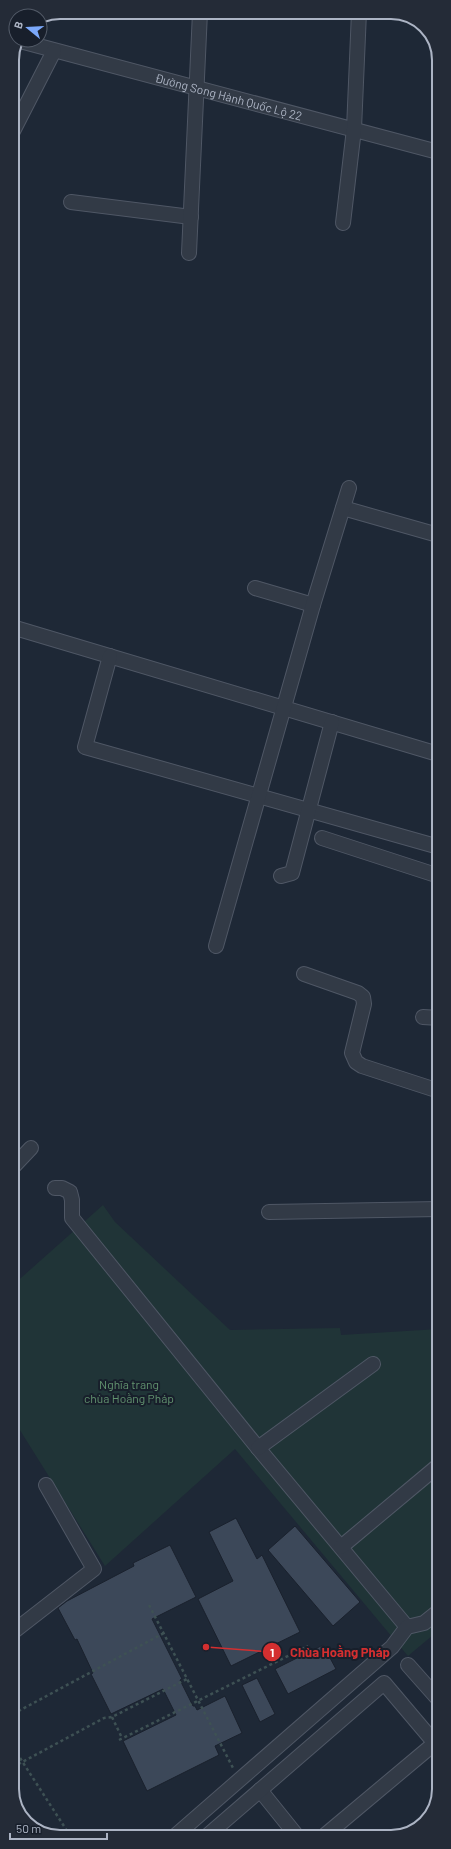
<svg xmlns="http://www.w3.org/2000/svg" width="451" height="1849" viewBox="0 0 451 1849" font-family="Barlow,sans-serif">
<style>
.green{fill:#203437}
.building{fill:#3c4859;stroke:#1a212d}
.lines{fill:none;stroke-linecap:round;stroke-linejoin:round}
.minor-casing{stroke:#4f5765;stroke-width:16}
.path{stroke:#3e5154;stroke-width:2.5;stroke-dasharray:3 3;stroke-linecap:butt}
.minor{stroke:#323a46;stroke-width:14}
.labels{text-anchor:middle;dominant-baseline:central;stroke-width:4;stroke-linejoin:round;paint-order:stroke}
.street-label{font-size:12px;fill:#acb4c4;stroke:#181f2b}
.park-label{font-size:12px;fill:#639470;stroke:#181f2b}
.rim{fill:none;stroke:#acb4c4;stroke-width:2}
.leader{fill:none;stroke:#d42f30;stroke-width:1.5}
.callout-dot{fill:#d42f30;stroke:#181f2b;stroke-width:1.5}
.mark-label{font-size:12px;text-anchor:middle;font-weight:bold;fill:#fff}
.callout-label{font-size:13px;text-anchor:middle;font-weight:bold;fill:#d42f30;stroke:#181f2b;stroke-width:4;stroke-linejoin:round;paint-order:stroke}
</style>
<rect width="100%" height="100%" fill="#1e2836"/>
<path class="green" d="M 103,1205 L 115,1222 L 230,1330 L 340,1328 L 341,1335 L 439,1329 L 439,1630 L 408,1656 L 235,1449 L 105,1566 L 13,1419 L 13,1285 Z"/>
<path class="building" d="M 236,1518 L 257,1559 L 262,1555 L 300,1632 L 231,1666 L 198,1599 L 233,1581 L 209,1532 Z
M 295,1526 L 360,1602 L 333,1626 L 268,1550 Z
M 170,1545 L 196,1597 L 152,1619 L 182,1679 L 180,1680 L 193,1706 L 195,1706 L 197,1710 L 225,1696 L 242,1733 L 215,1746 L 219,1755 L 147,1791 L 123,1741 L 176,1715 L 163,1689 L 111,1714 L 91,1674 L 93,1673 L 77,1639 L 75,1640 L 58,1608 L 67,1601 L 134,1566 L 133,1563 Z
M 323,1645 L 336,1669 L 288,1694 L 275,1669 Z
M 257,1678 L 275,1714 L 260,1722 L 242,1685 Z"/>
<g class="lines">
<defs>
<g id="minor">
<path id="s1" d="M 20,41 L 438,152"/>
<path d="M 12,133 L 54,51"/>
<path d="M 71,202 L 191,217"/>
<path d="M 343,223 L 354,129 L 359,12"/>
<path d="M 189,253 L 200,12"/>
<path d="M 343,508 L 438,535"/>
<path d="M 255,588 L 313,605"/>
<path d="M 12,627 L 438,754"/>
<path d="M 110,656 L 85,747 L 439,847"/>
<path d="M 322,838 L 439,876"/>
<path d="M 281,876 L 292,873 L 332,722"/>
<path d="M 216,946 L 313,605 L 349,488"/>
<path d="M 304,974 L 358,993 L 363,997 L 364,1004 L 352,1053 L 356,1062 L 362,1066 L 439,1091"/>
<path d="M 423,1017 L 439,1018"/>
<path d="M 13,1167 L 31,1148"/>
<path d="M 55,1188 L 62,1188 L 70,1192 L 72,1200 L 72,1218 L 258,1448 L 407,1627"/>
<path d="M 269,1212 L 439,1209"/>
<path d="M 258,1448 L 373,1364"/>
<path d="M 341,1547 L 439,1465"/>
<path d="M 13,1632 L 94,1569 L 46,1485"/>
<path d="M 408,1665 L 439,1700"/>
<path d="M 260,1790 L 297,1836"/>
<path d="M 175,1836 L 392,1647 L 407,1627 L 424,1623 L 439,1611"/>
<path d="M 207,1836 L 384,1683 L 439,1748"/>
<path d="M 324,1836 L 435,1743"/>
</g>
</defs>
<use href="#minor" class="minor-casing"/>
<path class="path" d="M 149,1605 L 233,1768
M 13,1714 L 164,1633
M 112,1717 L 122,1738
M 119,1740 L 308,1646
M 20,1758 L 71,1837
M 13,1767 L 104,1718 L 112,1717 L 187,1679"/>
<use href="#minor" class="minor"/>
</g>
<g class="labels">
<g class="street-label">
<text stroke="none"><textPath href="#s1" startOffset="216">Đường Song Hành Quốc Lộ 22</textPath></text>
</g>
<g class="park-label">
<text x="129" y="1384">Nghĩa trang<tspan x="129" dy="14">chùa Hoằng Pháp</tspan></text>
</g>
</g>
<path d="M0 0H451V1849H0ZM60 19H391A41 41 0 0 1 432 60V1789A41 41 0 0 1 391 1830H60A41 41 0 0 1 19 1789V60A41 41 0 0 1 60 19Z" fill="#242b37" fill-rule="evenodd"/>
<path class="rim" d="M60 19H391A41 41 0 0 1 432 60V1789A41 41 0 0 1 391 1830H60A41 41 0 0 1 19 1789V60A41 41 0 0 1 60 19Z"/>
<path class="leader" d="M206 1647L272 1652"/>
<g class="callout-dot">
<circle cx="206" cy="1647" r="4"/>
<circle cx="272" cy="1652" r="10"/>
</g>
<g class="mark-label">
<text x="272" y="1657">1</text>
</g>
<g class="callout-label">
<text x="340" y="1657">Chùa Hoằng Pháp</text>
</g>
<g transform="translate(28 28) rotate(288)"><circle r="19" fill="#181f2b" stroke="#535b68"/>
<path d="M0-3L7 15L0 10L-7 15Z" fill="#7ba8fa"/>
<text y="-6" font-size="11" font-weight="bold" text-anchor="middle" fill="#acb4c4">B</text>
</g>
<path d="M10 1833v6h97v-6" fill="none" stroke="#acb4c4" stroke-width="2"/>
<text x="16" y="1833" font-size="12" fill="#acb4c4" stroke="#181f2b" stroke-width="3" paint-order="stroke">50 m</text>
</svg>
